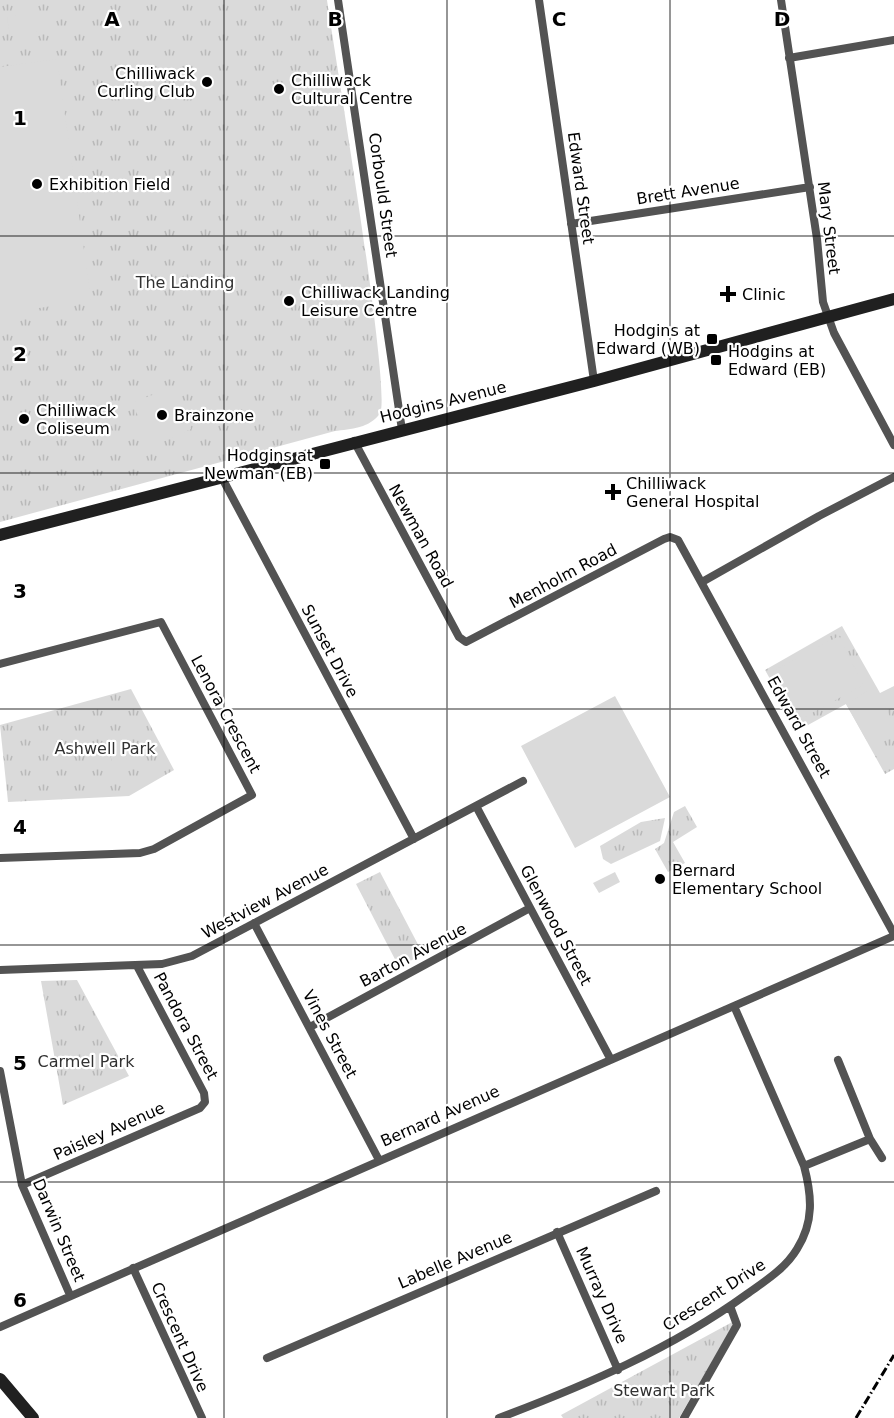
<svg xmlns="http://www.w3.org/2000/svg" width="894" height="1418" viewBox="0 0 894 1418" font-family="'DejaVu Sans',sans-serif">
<style>
.park{fill:url(#park-tufts)}
.pitch{fill:#dadada}
.lines{fill:none;stroke-linecap:round;stroke-linejoin:round}
.street{stroke:#535353;stroke-width:8}
.secondary{stroke:#202020;stroke-width:12}
.rail{stroke:#000;stroke-width:3;stroke-dasharray:9 3 1.5 3;stroke-linecap:butt}
.grid{fill:none;stroke:#000;stroke-width:1.5;stroke-opacity:0.55}
.poi-dot{fill:#000;stroke:#fff;stroke-width:2}
.labels{text-anchor:middle;dominant-baseline:central;stroke-width:4.5;stroke-linejoin:round;paint-order:stroke}
.poi-label{font-size:16px;fill:#000;stroke:#fff;text-anchor:start}
.street-label{font-size:16px;fill:#000;stroke:#fff}
.park-label{font-size:16px;fill:#313131;stroke:#fff}
.grid-label{font-size:20px;text-anchor:middle;font-weight:bold;fill:#000;stroke:#fff;stroke-width:4.5;stroke-linejoin:round;paint-order:stroke}
</style>
<defs>
<pattern id="park-tufts" width="24" height="20" patternUnits="userSpaceOnUse" patternTransform="scale(1.5)"><rect width="24" height="20" fill="#dadada"/><path d="M3 7l-1-3M5 7V3M7 7l1-3M15 17l-1-3M17 17v-4M19 17l1-3" fill="none" stroke="#b9b9b9"/></pattern>
</defs>
<rect width="100%" height="100%" fill="#fff"/>
<path class="park" d="M 0,0 L 327,0 C 334,49 392,394 380,413 C 371,428 350,429 335,431 L 0,522 Z
M 842,626 L 880,693 L 894,686 L 894,769 L 885,774 L 846,704 L 799,730 L 765,670 Z
M 131,689 L 174,770 L 129,796 L 8,802 L 0,725 Z
M 685,806 L 697,827 L 673,842 L 685,863 L 668,872 L 655,849 L 664,843 L 674,812 Z
M 665,818 L 660,841 L 611,864 L 603,859 L 600,846 L 641,822 Z
M 380,872 L 423,954 L 399,967 L 356,884 Z
M 77,980 L 129,1076 L 63,1105 L 41,981 Z
M 736,1320 L 679,1418 L 563,1418 L 561,1415 Z"/>
<path class="pitch" d="M 40,13 L 43,31 L 10,36 L 7,17 Z
M 57,59 L 91,300 L 0,314 L 0,67 Z
M 155,394 L 177,394 L 191,429 L 149,448 L 133,402 Z
M 839,636 L 863,685 L 799,720 L 773,671 Z
M 873,688 L 881,696 L 894,726 L 867,741 L 846,704 Z
M 615,696 L 670,797 L 575,848 L 521,746 Z
M 120,731 L 127,762 L 113,766 L 105,734 Z
M 615,872 L 620,882 L 599,893 L 593,883 Z"/>
<g class="lines">
<path class="street" d="M 338,0 L 402,430
M 539,0 L 594,381
M 781,0 L 817,239 L 823,302 L 834,333 L 894,445
M 789,58 L 894,40
M 571,224 L 810,187
M 354,441 L 459,637 L 466,642 L 664,539 L 670,537 L 678,540 L 894,934
M 221,476 L 414,839
M 702,582 L 819,516 L 894,477
M 0,664 L 161,622 L 252,795 L 154,849 L 140,853 L 0,858
M 476,806 L 610,1058
M 254,923 L 379,1160
M 0,970 L 162,964 L 192,956 L 523,781
M 310,1027 L 530,908
M 838,1060 L 870,1139 L 882,1158
M 0,1071 L 22,1185 L 70,1295
M 804,1166 L 870,1139
M 22,1185 L 200,1108 L 205,1102 L 204,1093 L 137,966
M 557,1232 L 618,1370
M 133,1268 L 202,1418
M 0,1327 L 894,936
M 267,1358 L 656,1191
M 499,1418 C 586,1385 671,1349 747,1294 C 765,1281 785,1269 797,1249 C 814,1222 812,1196 804,1166 L 734,1006
M 684,1418 L 737,1325 L 730,1306"/>
<path class="secondary" d="M 0,535 L 594,381 L 894,299
M 0,1379 L 33,1418"/>
<path class="rail" d="M 856,1418 L 894,1355"/>
</g>
<path class="grid" d="M 224,0 L 224,1418M 447,0 L 447,1418M 670,0 L 670,1418M 0,236 L 894,236M 0,473 L 894,473M 0,709 L 894,709M 0,945 L 894,945M 0,1182 L 894,1182"/>
<g class="poi-dot">
<circle cx="207" cy="82" r="6"/>
<circle cx="279" cy="89" r="6"/>
<circle cx="37" cy="184" r="6"/>
<path d="M725 285h6v6h6v6h-6v6h-6v-6h-6v-6h6z"/>
<circle cx="289" cy="301" r="6"/>
<rect x="706" y="333" width="12" height="12" rx="3"/>
<rect x="710" y="354" width="12" height="12" rx="3"/>
<circle cx="162" cy="415" r="6"/>
<circle cx="24" cy="419" r="6"/>
<rect x="319" y="458" width="12" height="12" rx="3"/>
<path d="M610 483h6v6h6v6h-6v6h-6v-6h-6v-6h6z"/>
<circle cx="660" cy="879" r="6"/>
</g>
<g class="labels">
<g class="poi-label">
<text x="195" y="73" text-anchor="end">Chilliwack<tspan x="195" dy="18">Curling Club</tspan></text>
<text x="291" y="80">Chilliwack<tspan x="291" dy="18">Cultural Centre</tspan></text>
<text x="49" y="184">Exhibition Field</text>
<text x="301" y="292">Chilliwack Landing<tspan x="301" dy="18">Leisure Centre</tspan></text>
<text x="742" y="294">Clinic</text>
<text x="700" y="330" text-anchor="end">Hodgins at<tspan x="700" dy="18">Edward (WB)</tspan></text>
<text x="728" y="351">Hodgins at<tspan x="728" dy="18">Edward (EB)</tspan></text>
<text x="36" y="410">Chilliwack<tspan x="36" dy="18">Coliseum</tspan></text>
<text x="174" y="415">Brainzone</text>
<text x="313" y="455" text-anchor="end">Hodgins at<tspan x="313" dy="18">Newman (EB)</tspan></text>
<text x="626" y="483">Chilliwack<tspan x="626" dy="18">General Hospital</tspan></text>
<text x="672" y="870">Bernard<tspan x="672" dy="18">Elementary School</tspan></text>
</g>
<g class="street-label">
<text transform="translate(581 188) rotate(82)">Edward Street</text>
<text transform="translate(688 191) rotate(-9)">Brett Avenue</text>
<text transform="translate(383 195) rotate(82)">Corbould Street</text>
<text transform="translate(829 228) rotate(83)">Mary Street</text>
<text transform="translate(443 402) rotate(-14)">Hodgins Avenue</text>
<text transform="translate(421 536) rotate(61)">Newman Road</text>
<text transform="translate(563 576) rotate(-28)">Menholm Road</text>
<text transform="translate(330 651) rotate(62)">Sunset Drive</text>
<text transform="translate(226 714) rotate(62)">Lenora Crescent</text>
<text transform="translate(799 727) rotate(61)">Edward Street</text>
<text transform="translate(265 901) rotate(-28)">Westview Avenue</text>
<text transform="translate(556 925) rotate(62)">Glenwood Street</text>
<text transform="translate(413 955) rotate(-28)">Barton Avenue</text>
<text transform="translate(186 1026) rotate(62)">Pandora Street</text>
<text transform="translate(330 1034) rotate(62)">Vines Street</text>
<text transform="translate(440 1116) rotate(-24)">Bernard Avenue</text>
<text transform="translate(109 1131) rotate(-24)">Paisley Avenue</text>
<text transform="translate(59 1230) rotate(67)">Darwin Street</text>
<text transform="translate(455 1260) rotate(-23)">Labelle Avenue</text>
<text transform="translate(602 1295) rotate(66)">Murray Drive</text>
<text transform="translate(714 1295) rotate(-33)">Crescent Drive</text>
<text transform="translate(180 1337) rotate(66)">Crescent Drive</text>
</g>
<g class="park-label">
<text x="185" y="282">The Landing</text>
<text x="105" y="748">Ashwell Park</text>
<text x="86" y="1061">Carmel Park</text>
<text x="664" y="1390">Stewart Park</text>
</g>
</g>
<g class="grid-label">
<text x="112" y="26">A</text>
<text x="335" y="26">B</text>
<text x="559" y="26">C</text>
<text x="782" y="26">D</text>
<text x="20" y="125">1</text>
<text x="20" y="361">2</text>
<text x="20" y="598">3</text>
<text x="20" y="834">4</text>
<text x="20" y="1070">5</text>
<text x="20" y="1307">6</text>
</g>
</svg>
